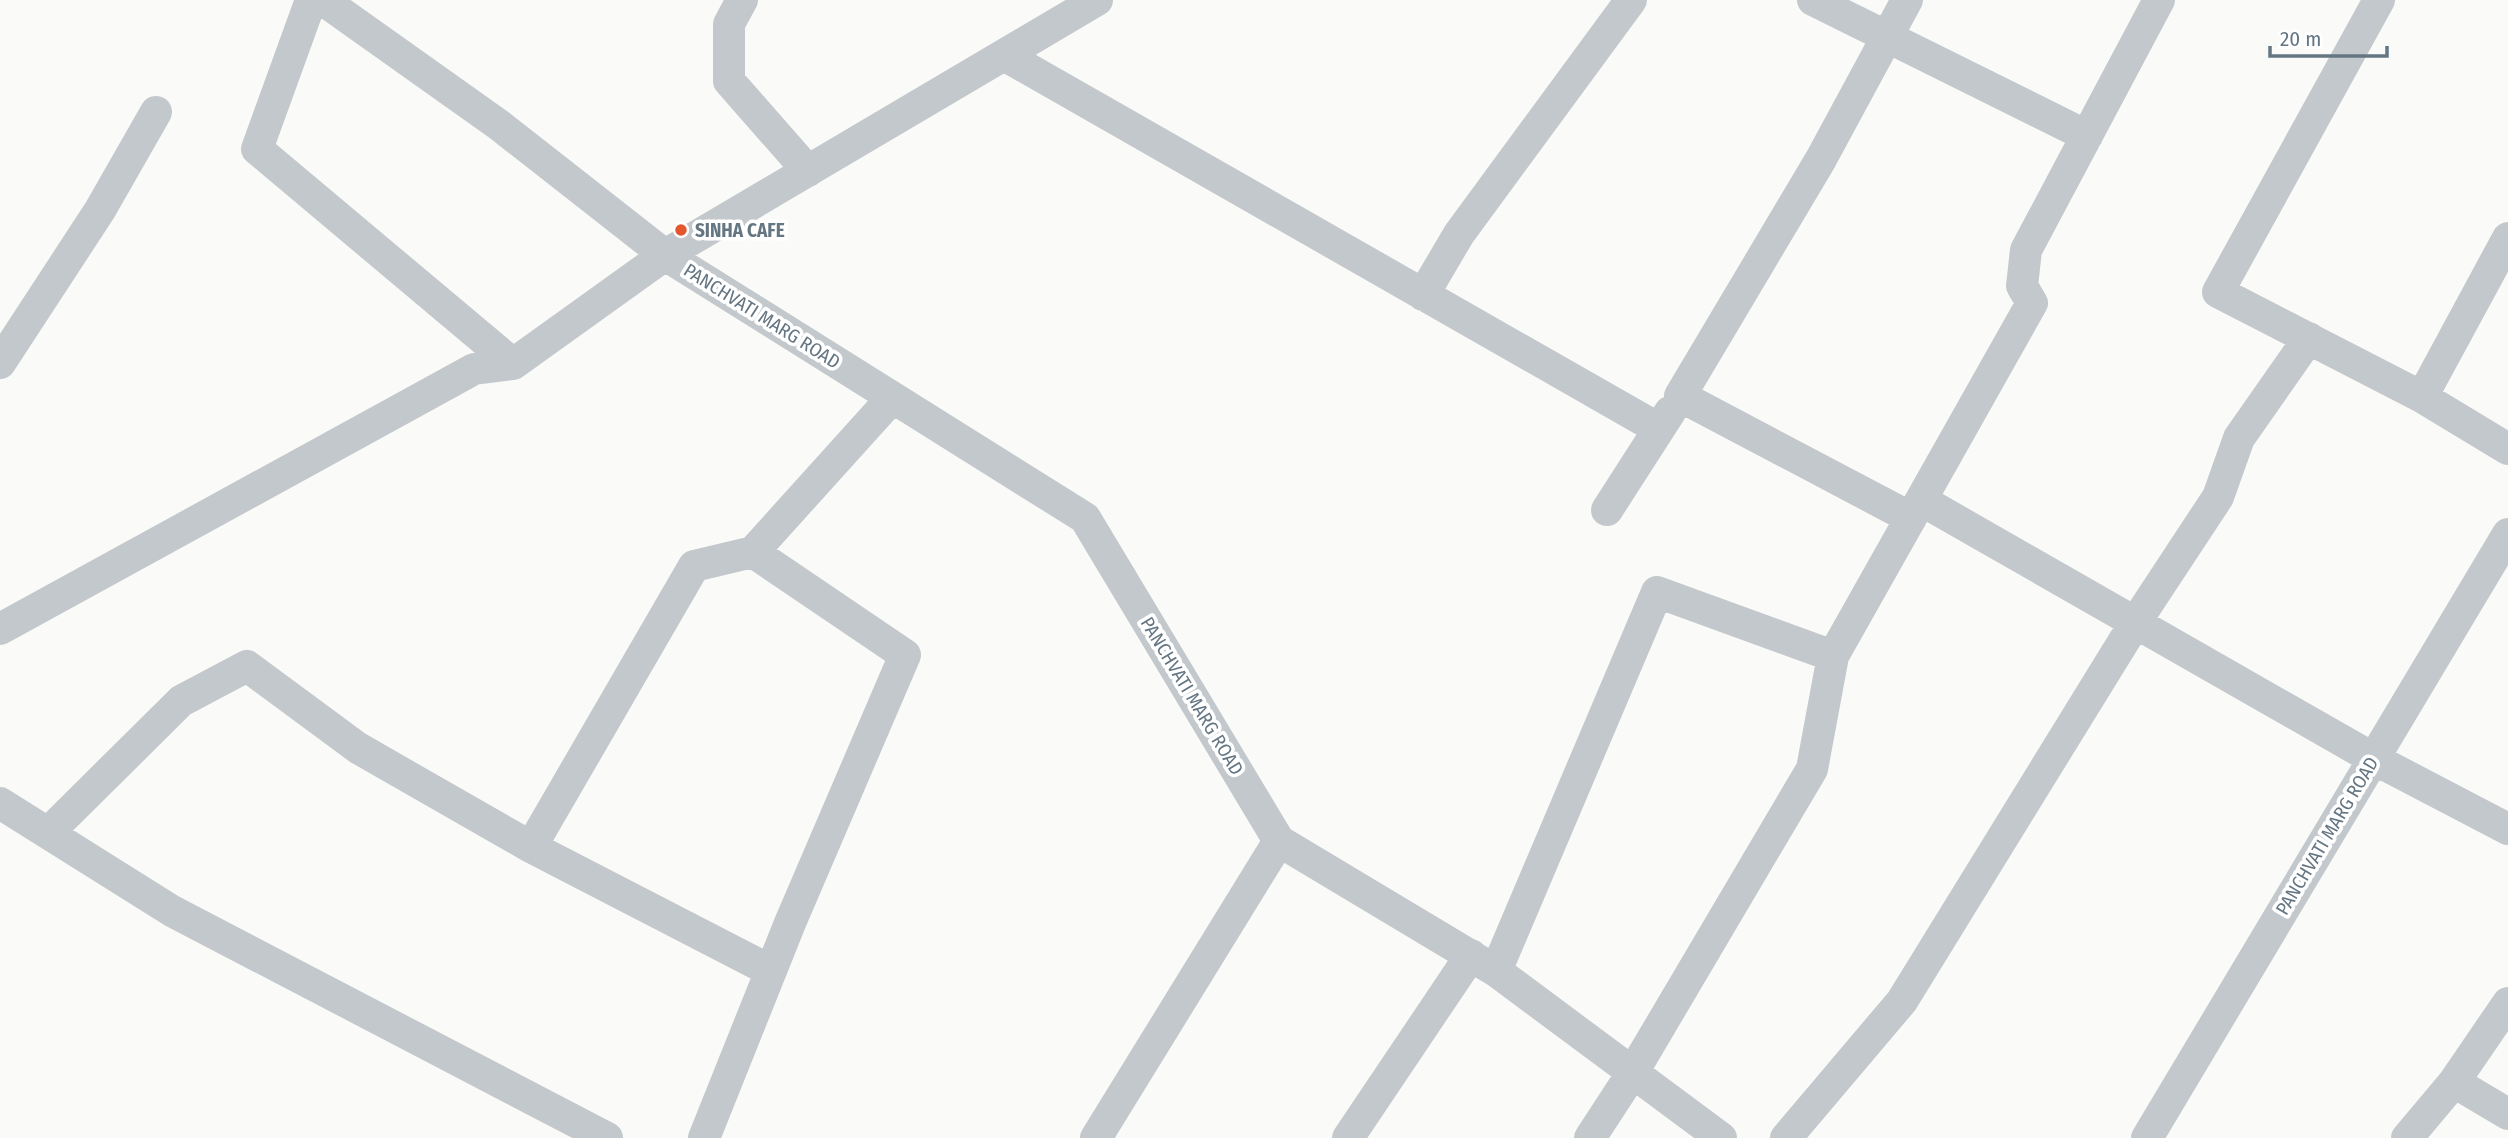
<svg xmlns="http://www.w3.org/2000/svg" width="2508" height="1138" viewBox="0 0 2508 1138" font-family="'Fira Sans Condensed',sans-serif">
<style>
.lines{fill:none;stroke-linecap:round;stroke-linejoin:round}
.minor{stroke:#c3c8cc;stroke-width:32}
.poi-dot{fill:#e4572e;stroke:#fff;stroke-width:2.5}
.labels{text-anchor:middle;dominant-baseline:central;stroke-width:7;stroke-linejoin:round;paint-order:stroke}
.poi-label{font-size:19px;font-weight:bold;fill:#657683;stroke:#fff;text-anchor:start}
.street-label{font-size:19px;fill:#657683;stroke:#fff}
</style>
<rect width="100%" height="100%" fill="#fafaf8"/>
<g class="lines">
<path class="minor" d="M 311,0 L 257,149 L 513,364
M 323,0 L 499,125 L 665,255 L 1085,518 L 1279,841 L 1496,971 L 1721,1138
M 742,0 L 729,24 L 729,81 L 808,171
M 1813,0 L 2087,136
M 1907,0 L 1821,159 L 1680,396 L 1911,518
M 2379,0 L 2218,292 L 2422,397
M 1004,55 L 1659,429
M 2508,238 L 2422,397 L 2508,449
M 1423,295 L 1459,234 L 1631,0
M 0,363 L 100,210 L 156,112
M 1921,500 L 2374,759 L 2508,829
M 1607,510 L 1670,412
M 0,629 L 474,369 L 513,364 L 665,255 L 1097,0
M 0,803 L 172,911 L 607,1138
M 49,832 L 181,701 L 247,666 L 358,748 L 531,847 L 771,971
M 531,847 L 694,566 L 753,552
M 1496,971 L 1657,592 L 1833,656 L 2032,303 L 2022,286 L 2026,250 L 2159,0
M 2454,1082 L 2508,1114
M 704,1138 L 790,923 L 905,655 L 753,552 L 892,398
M 1096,1138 L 1279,841
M 1348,1138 L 1471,955
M 1590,1138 L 1633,1072 L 1812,769 L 1833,656
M 1786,1138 L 1902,1001 L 2135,623 L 2218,497 L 2239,438 L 2309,338
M 2147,1138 L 2508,534
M 2407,1138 L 2454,1082 L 2508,1003"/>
</g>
<circle class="poi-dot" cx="681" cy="230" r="7"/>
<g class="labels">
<g class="poi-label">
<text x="695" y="230">SINHA CAFE</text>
</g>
<g class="street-label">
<text transform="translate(762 316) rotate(32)">PANCHVATI MARG ROAD</text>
<text transform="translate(1192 696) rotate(59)">PANCHVATI MARG ROAD</text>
<text transform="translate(2327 836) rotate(-59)">PANCHVATI MARG ROAD</text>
</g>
</g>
<path d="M2270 46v10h117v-10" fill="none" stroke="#657683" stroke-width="3.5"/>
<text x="2280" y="46" font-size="21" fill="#657683" stroke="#ffffff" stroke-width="5" paint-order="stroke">20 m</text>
</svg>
